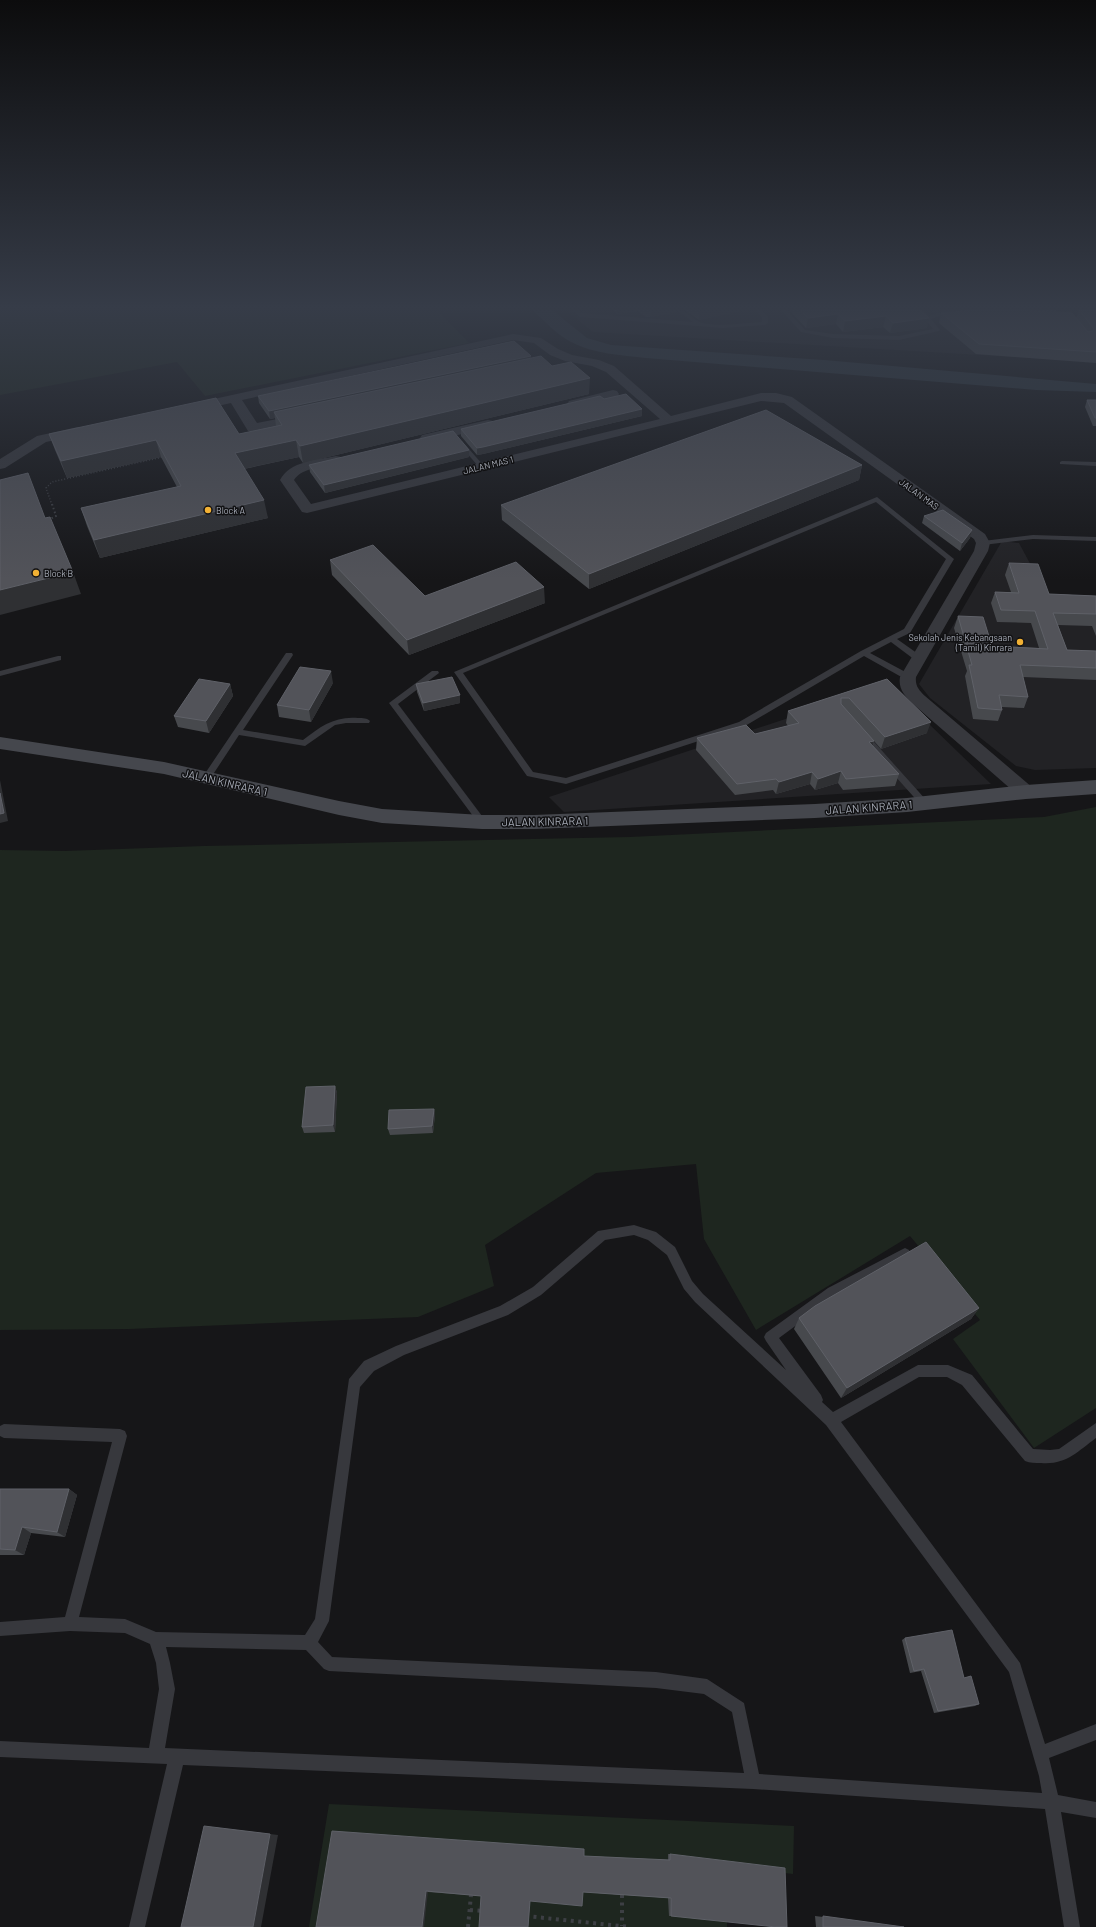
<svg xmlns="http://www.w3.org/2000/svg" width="1096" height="1927" viewBox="0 0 1096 1927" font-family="Barlow,sans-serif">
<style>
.built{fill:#222225}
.green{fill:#1e261f}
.water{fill:#2c353c}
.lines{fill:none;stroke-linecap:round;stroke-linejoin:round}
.path-far2{stroke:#3d3f44;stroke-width:1.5;stroke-dasharray:1 2;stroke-linecap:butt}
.path-far1{stroke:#3d3f44;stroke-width:2;stroke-dasharray:1.5 2.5;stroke-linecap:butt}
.path{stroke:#3d3f44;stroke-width:4;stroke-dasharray:3 4.5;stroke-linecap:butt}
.lane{fill:#37383d;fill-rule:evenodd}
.street{fill:#37383d;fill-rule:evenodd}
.secondary{fill:#45474d;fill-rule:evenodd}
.wall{fill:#47494d}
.shaded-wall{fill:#2f3033}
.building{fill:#525359;stroke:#5f6168}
.poi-dot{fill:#f2b134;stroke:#111113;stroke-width:1.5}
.labels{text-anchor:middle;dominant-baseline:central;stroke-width:3;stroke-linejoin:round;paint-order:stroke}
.far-street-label{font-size:9px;fill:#a8adb8;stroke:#111113}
.far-poi-label{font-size:9px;fill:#a8adb8;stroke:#111113;text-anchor:start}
.street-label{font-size:11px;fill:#a8adb8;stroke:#111113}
</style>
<rect width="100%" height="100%" fill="#161618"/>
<path class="built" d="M 566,310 L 1096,310 L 1096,362 L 593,332 Z
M 1002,541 L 1019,543 L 1048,597 L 1096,599 L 1096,768 L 1035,770 L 1016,766 L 930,698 L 919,684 Z
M 882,687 L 897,693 L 991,784 L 564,812 L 549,797 Z"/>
<path class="green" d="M 0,310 L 437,310 L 469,343 L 205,396 L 177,362 L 0,395 Z
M 1096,807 L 1096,1408 L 1034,1448 L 953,1339 L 980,1320 L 910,1236 L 756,1330 L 704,1239 L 696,1164 L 596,1173 L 485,1245 L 494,1286 L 418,1317 L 129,1329 L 0,1330 L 0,850 L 65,851 L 204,846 L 630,837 L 1044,817 Z
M 329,1804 L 794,1826 L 793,1874 L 726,1866 L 727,1927 L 309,1927 Z"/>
<path class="water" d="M 532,310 L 552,310 L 587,338 L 611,345 L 824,360 L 1096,384 L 1096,392 L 1036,390 L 646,358 C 621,355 594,354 571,342 C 557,335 544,320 532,310 Z"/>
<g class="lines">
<path class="path-far2" d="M 52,505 L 46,488 L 52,482 L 163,457"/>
<path class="path-far1" d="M 48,520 L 56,516 L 52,504"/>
<path class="path" d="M 622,1895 L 622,1926
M 470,1910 L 483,1911
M 526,1916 L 630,1927
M 468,1927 L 471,1895"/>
<path class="lane" d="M 54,310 L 62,310 L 63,311 L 60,313 Z
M 571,310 L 578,310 L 581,313 L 693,322 L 677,310 C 689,310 692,320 702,323 C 721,327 743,323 762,322 L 762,317 L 755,310 L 761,310 L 768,317 L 768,323 L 765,325 L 723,328 L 580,317 Z
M 781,310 L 787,310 L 805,330 L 833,334 L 899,336 L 933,329 L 918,310 L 924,310 L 929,316 L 948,310 L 951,312 L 931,319 L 940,330 L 939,331 L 899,340 L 833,338 L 801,332 Z
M 458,441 L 462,441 L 483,465 L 483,467 L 479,467 L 458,443 Z
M 1062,461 L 1096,462 L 1096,466 L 1060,464 L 1060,462 Z
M 877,497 L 954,559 L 910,633 L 897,639 L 921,656 L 921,660 L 915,660 L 891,642 L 870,653 L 911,675 L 911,679 L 905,679 L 864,656 L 745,726 L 566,784 L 527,776 L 454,672 ZM 876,502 L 946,559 L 904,629 L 861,651 L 739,722 L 566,778 L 533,772 L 463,673 Z
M 1033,535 L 1096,537 L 1096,541 L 1033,539 L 983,545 L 979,543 L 983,541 Z
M 286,653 L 292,653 L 293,655 L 243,730 L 303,740 C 321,726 335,716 358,718 C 363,718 367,718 370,721 L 369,723 L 346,723 L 335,725 L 305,746 L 239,735 L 210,779 L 204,779 L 203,777 L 204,775 Z
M 58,656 L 61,656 L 61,660 L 0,676 L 0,671 Z
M 432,671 L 438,671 L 439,673 L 398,704 L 485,820 L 486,822 L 485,824 L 479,824 L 389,703 Z
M 864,733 L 867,734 L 927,801 L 928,803 L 927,805 L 921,805 L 861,738 L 860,736 Z
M 634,1225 L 656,1232 L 675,1247 L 692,1281 L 703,1294 L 786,1370 L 766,1341 L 764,1337 L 766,1333 L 828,1288 L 901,1250 L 905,1248 L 909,1250 L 911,1254 L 909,1258 L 836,1296 L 779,1338 L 821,1395 L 823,1400 L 822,1402 L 833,1412 L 918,1365 L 948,1365 L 972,1375 L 1033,1449 L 1050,1450 L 1059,1449 L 1096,1423 L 1096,1438 C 1077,1452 1066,1465 1041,1463 C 1035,1463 1030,1463 1025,1461 L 962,1385 L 947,1377 L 919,1377 L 841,1422 L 1020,1663 L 1045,1744 L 1096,1724 L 1096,1740 L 1049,1758 L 1058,1795 L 1096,1802 L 1096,1818 L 1061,1812 L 1080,1927 L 1064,1927 L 1045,1809 L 753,1789 L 183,1765 L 145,1927 L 129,1927 L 167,1764 L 0,1757 L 0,1741 L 149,1748 L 159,1689 L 156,1663 L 150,1644 L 125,1633 L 70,1631 L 0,1636 L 0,1622 L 65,1617 L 112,1442 L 4,1438 L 0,1436 L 0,1426 L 4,1424 L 120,1429 L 125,1431 L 127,1436 L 79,1617 L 125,1619 L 156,1632 L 305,1635 L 315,1619 L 349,1379 L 364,1361 L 396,1346 L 500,1306 L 533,1287 L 598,1231 ZM 634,1235 L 648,1240 L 667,1255 L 684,1289 L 695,1302 L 826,1425 L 1009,1672 L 1039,1776 L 1042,1793 L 759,1774 L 744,1703 L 707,1679 L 656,1672 L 332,1657 L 318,1642 L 329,1621 L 360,1387 L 374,1371 L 404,1355 L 508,1315 L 541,1295 L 605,1240 ZM 166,1647 L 306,1650 L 324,1669 L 329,1671 L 656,1688 L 704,1694 L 732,1712 L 744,1773 L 165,1748 L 175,1689 L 170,1663 Z"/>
<path class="street" d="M 940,310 L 990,310 L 985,313 L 948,315 Z
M 513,334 L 541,338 L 558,349 L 572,355 L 599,360 L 614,366 L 671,416 L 761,393 L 776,393 L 792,397 L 985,534 L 990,543 L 988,551 L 916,677 C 915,686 919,690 925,696 L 1033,788 L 1035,792 L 1033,796 L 1026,798 L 1019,796 L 913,704 C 905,696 898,689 900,677 L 974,551 L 976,543 L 974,539 L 784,403 L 761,401 L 307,513 L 302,512 L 280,480 C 290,461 317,460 336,456 L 341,457 L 343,460 L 341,463 C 327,466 302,467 294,480 L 311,504 L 660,419 L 606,372 L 592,366 L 565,361 L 550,355 L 534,343 L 513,340 L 242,400 L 257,423 L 303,414 L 308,415 L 309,418 L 308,421 L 253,432 L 248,431 L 231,403 L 191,412 L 187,411 L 185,408 L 187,405 L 191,404 Z
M 613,390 L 617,391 L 619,394 L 617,397 L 573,408 L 567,404 L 569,401 Z
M 488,420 L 493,421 L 494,424 L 493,427 L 427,442 L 422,441 L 420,438 L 422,435 Z
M 78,427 L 83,428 L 85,431 L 83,434 L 46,442 L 5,468 L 0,469 L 0,459 L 37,436 Z"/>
<path class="secondary" d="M 0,737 L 164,762 L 339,801 L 382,809 L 482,815 L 534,815 L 815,804 L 907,798 L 1026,785 L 1096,780 L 1096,794 L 1026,799 L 907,812 L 815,818 L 534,829 L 482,829 L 382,823 L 339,815 L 164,774 L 0,749 Z"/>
</g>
<path class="wall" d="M 612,310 L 677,310 L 677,312 L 650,317 L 646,317 L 638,311 L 617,314 Z
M 685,310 L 744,310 L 699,320 Z
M 789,310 L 920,310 L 927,328 L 890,333 L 883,327 L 843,332 L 836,324 L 806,328 Z
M 967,310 L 1056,310 L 1056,313 L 1076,318 L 1079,310 L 1096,310 L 1096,363 L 976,354 L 939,323 L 941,313 L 967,311 Z
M 531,358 L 552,366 L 589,394 L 303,463 L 299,457 L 244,469 L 268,518 L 100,558 L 87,526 L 81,508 L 177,487 L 161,457 L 67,478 L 55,450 L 49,434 L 239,434 L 276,426 L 275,418 L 270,419 L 259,403 L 258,396 Z
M 604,399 L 642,416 L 483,454 L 477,455 L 461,436 L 461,429 Z
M 1087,400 L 1096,400 L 1096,426 L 1093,426 L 1085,407 Z
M 469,457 L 325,493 L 310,472 L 309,465 Z
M 862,465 L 859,480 L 589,589 L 502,520 L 501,505 Z
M 924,516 L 972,530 L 970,538 L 960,551 L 922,523 Z
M 330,560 L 425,596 L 545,603 L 409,655 L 332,575 Z
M 1009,563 L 1049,594 L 1096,596 L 1096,636 L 1092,626 L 1058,625 L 1067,650 L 1096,651 L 1096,680 L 1023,677 L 1028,697 L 1024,708 L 1002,707 L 1002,710 L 998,721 L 973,719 L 965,676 L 967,671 L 954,628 L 958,616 L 992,646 L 1039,648 L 1031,623 L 997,622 L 991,603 L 995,592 L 1011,592 L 1005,575 Z
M 887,679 L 927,733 L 881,749 L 874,741 L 873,746 L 899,774 L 895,786 L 843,790 L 838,783 L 815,790 L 810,784 L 776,794 L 773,790 L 735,795 L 696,750 L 697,738 L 755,734 L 788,726 L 786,723 L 788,711 Z
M 333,683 L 311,722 L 279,717 L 277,705 Z
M 230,684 L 233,696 L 209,733 L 178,727 L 174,716 Z
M 416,684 L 460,703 L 424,711 L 417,692 Z
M 335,1086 L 337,1093 L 335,1132 L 304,1133 L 302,1127 Z
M 434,1109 L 435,1115 L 433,1133 L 390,1135 L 388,1129 Z
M 979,1308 L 971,1319 L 841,1398 L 794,1329 L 799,1318 Z
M 0,1489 L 69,1489 L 77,1495 L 65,1537 L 31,1533 L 24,1555 L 0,1555 Z
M 905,1638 L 964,1678 L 979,1704 L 975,1706 L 934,1713 L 921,1671 L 910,1673 L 902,1640 Z
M 332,1831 L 584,1856 L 668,1860 L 668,1854 L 670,1854 L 671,1916 L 669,1916 L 668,1898 L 583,1892 L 530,1901 L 528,1927 L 481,1896 L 428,1892 Z
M 815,1916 L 904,1927 L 816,1927 Z"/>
<path class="shaded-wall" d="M 617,310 L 638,310 L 617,314 Z
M 651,310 L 677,310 L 677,312 L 650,317 Z
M 700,310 L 744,310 L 699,320 Z
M 838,314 L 836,324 L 806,328 L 808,318 Z
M 886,316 L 883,327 L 843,332 L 845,321 Z
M 929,318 L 927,328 L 890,333 L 893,323 Z
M 531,356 L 531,364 L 274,412 L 275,418 L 270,419 L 269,411 Z
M 590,378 L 589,394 L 303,463 L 300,446 Z
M 642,409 L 642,416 L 483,454 L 477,455 L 477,448 Z
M 156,440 L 161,457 L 67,478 L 61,461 Z
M 296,440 L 299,457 L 238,470 L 235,453 Z
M 469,450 L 469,457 L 325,493 L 324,485 Z
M 862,465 L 859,480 L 589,589 L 589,574 Z
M 264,500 L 268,518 L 100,558 L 94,540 Z
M 972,530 L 970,538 L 960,551 L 962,543 Z
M 73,572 L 81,594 L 0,615 L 0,590 Z
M 544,587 L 545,603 L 409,655 L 407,640 Z
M 331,671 L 333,683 L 311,722 L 309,710 Z
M 230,684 L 233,696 L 209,733 L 206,721 Z
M 460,695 L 460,703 L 424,711 L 423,703 Z
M 931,722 L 927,733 L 881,749 L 885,737 Z
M 874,741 L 871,752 L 869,742 Z
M 841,771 L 838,783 L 815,790 L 818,779 Z
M 812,772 L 810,784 L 776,794 L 779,782 Z
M 0,780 L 8,821 L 0,823 Z
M 335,1086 L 337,1093 L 335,1132 L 333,1125 Z
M 434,1109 L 435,1115 L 433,1133 L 432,1126 Z
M 979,1308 L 971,1319 L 841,1398 L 847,1388 Z
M 69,1489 L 77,1495 L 65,1537 L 57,1532 Z
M 22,1527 L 31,1533 L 24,1555 L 15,1550 Z
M 270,1834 L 278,1835 L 261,1927 L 253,1927 Z
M 426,1891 L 428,1891 L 424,1927 L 422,1927 Z"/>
<path class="building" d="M 800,310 L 920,310 L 929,318 L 893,323 L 886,316 L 845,321 L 838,314 L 808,318 Z
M 975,310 L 1028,310 L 1029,311 L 1072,313 L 1088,332 L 1093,331 L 1094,329 L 1079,310 L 1096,310 L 1096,352 L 979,344 L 941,313 Z
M 514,341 L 531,356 L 269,411 L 258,396 L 395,367 Z
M 541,356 L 552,366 L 571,362 L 590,378 L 300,446 L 296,440 L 235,453 L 264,500 L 94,540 L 81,508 L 181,486 L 156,440 L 61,461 L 49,434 L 216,398 L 239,434 L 282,425 L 274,412 Z
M 626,394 L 642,409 L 483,447 L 477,448 L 461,429 L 600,396 L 604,399 Z
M 1087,400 L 1096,400 L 1096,418 L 1095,418 Z
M 766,410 L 862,465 L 589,574 L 501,505 Z
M 453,431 L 469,450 L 324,485 L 309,465 Z
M 28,473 L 45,518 L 50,517 L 73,572 L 0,590 L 0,480 Z
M 943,510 L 972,530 L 962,543 L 924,516 Z
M 373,545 L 425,596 L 516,562 L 544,587 L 407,640 L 330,560 Z
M 1009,563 L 1038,564 L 1049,594 L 1096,596 L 1096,614 L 1053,613 L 1067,650 L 1096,651 L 1096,668 L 1020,665 L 1028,697 L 999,695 L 1002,710 L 978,708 L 969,665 L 972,665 L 958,616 L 983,617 L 992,646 L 1048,649 L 1035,611 L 1001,610 L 995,592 L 1019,593 Z
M 300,667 L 331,671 L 309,710 L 277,705 Z
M 452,677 L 460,695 L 423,703 L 416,684 Z
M 199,679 L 230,684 L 206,721 L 174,716 Z
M 887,679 L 931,722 L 885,737 L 849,698 L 841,698 L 841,704 L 874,741 L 869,742 L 899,774 L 846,779 L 841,771 L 818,779 L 812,772 L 779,782 L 776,779 L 737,784 L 697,738 L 746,725 L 755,734 L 799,723 L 788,711 Z
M 0,793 L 4,813 L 0,814 Z
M 335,1086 L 333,1125 L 302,1127 L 306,1087 Z
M 434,1109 L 432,1126 L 388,1129 L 389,1110 Z
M 926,1242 L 979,1308 L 847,1388 L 799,1318 L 815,1306 Z
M 0,1489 L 69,1489 L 57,1532 L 22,1527 L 15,1550 L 0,1549 Z
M 952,1630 L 964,1678 L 971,1676 L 979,1704 L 938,1711 L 924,1669 L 914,1671 L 905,1638 Z
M 204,1826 L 270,1834 L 253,1927 L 181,1927 Z
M 332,1831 L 584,1849 L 584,1856 L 670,1860 L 670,1854 L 785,1868 L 787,1927 L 776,1927 L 671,1916 L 671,1898 L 583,1892 L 582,1906 L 530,1901 L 528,1927 L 479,1927 L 481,1896 L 426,1891 L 422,1927 L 316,1927 Z
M 823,1916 L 904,1927 L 823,1927 Z"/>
<linearGradient id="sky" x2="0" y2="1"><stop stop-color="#0c0c0d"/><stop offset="0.53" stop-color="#363c48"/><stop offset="1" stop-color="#363c48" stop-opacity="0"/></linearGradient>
<rect width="1096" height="580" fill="url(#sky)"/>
<g class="poi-dot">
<circle cx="208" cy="510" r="4"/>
<circle cx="36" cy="573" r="4"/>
<circle cx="1020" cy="642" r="4"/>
</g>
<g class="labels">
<g class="far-street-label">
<text transform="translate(488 465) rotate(-14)">JALAN MAS 1</text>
<text transform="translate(919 494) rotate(36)">JALAN MAS</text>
</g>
<g class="far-poi-label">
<text x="216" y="510">Block A</text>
<text x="44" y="573">Block B</text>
<text x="1012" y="637" text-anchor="end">Sekolah Jenis Kebangsaan<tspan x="1012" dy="10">(Tamil) Kinrara</tspan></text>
</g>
<g class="street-label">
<text transform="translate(225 782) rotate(13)">JALAN KINRARA 1</text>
<text transform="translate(869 807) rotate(-4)">JALAN KINRARA 1</text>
<text transform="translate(545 821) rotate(-1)">JALAN KINRARA 1</text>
</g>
</g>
</svg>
